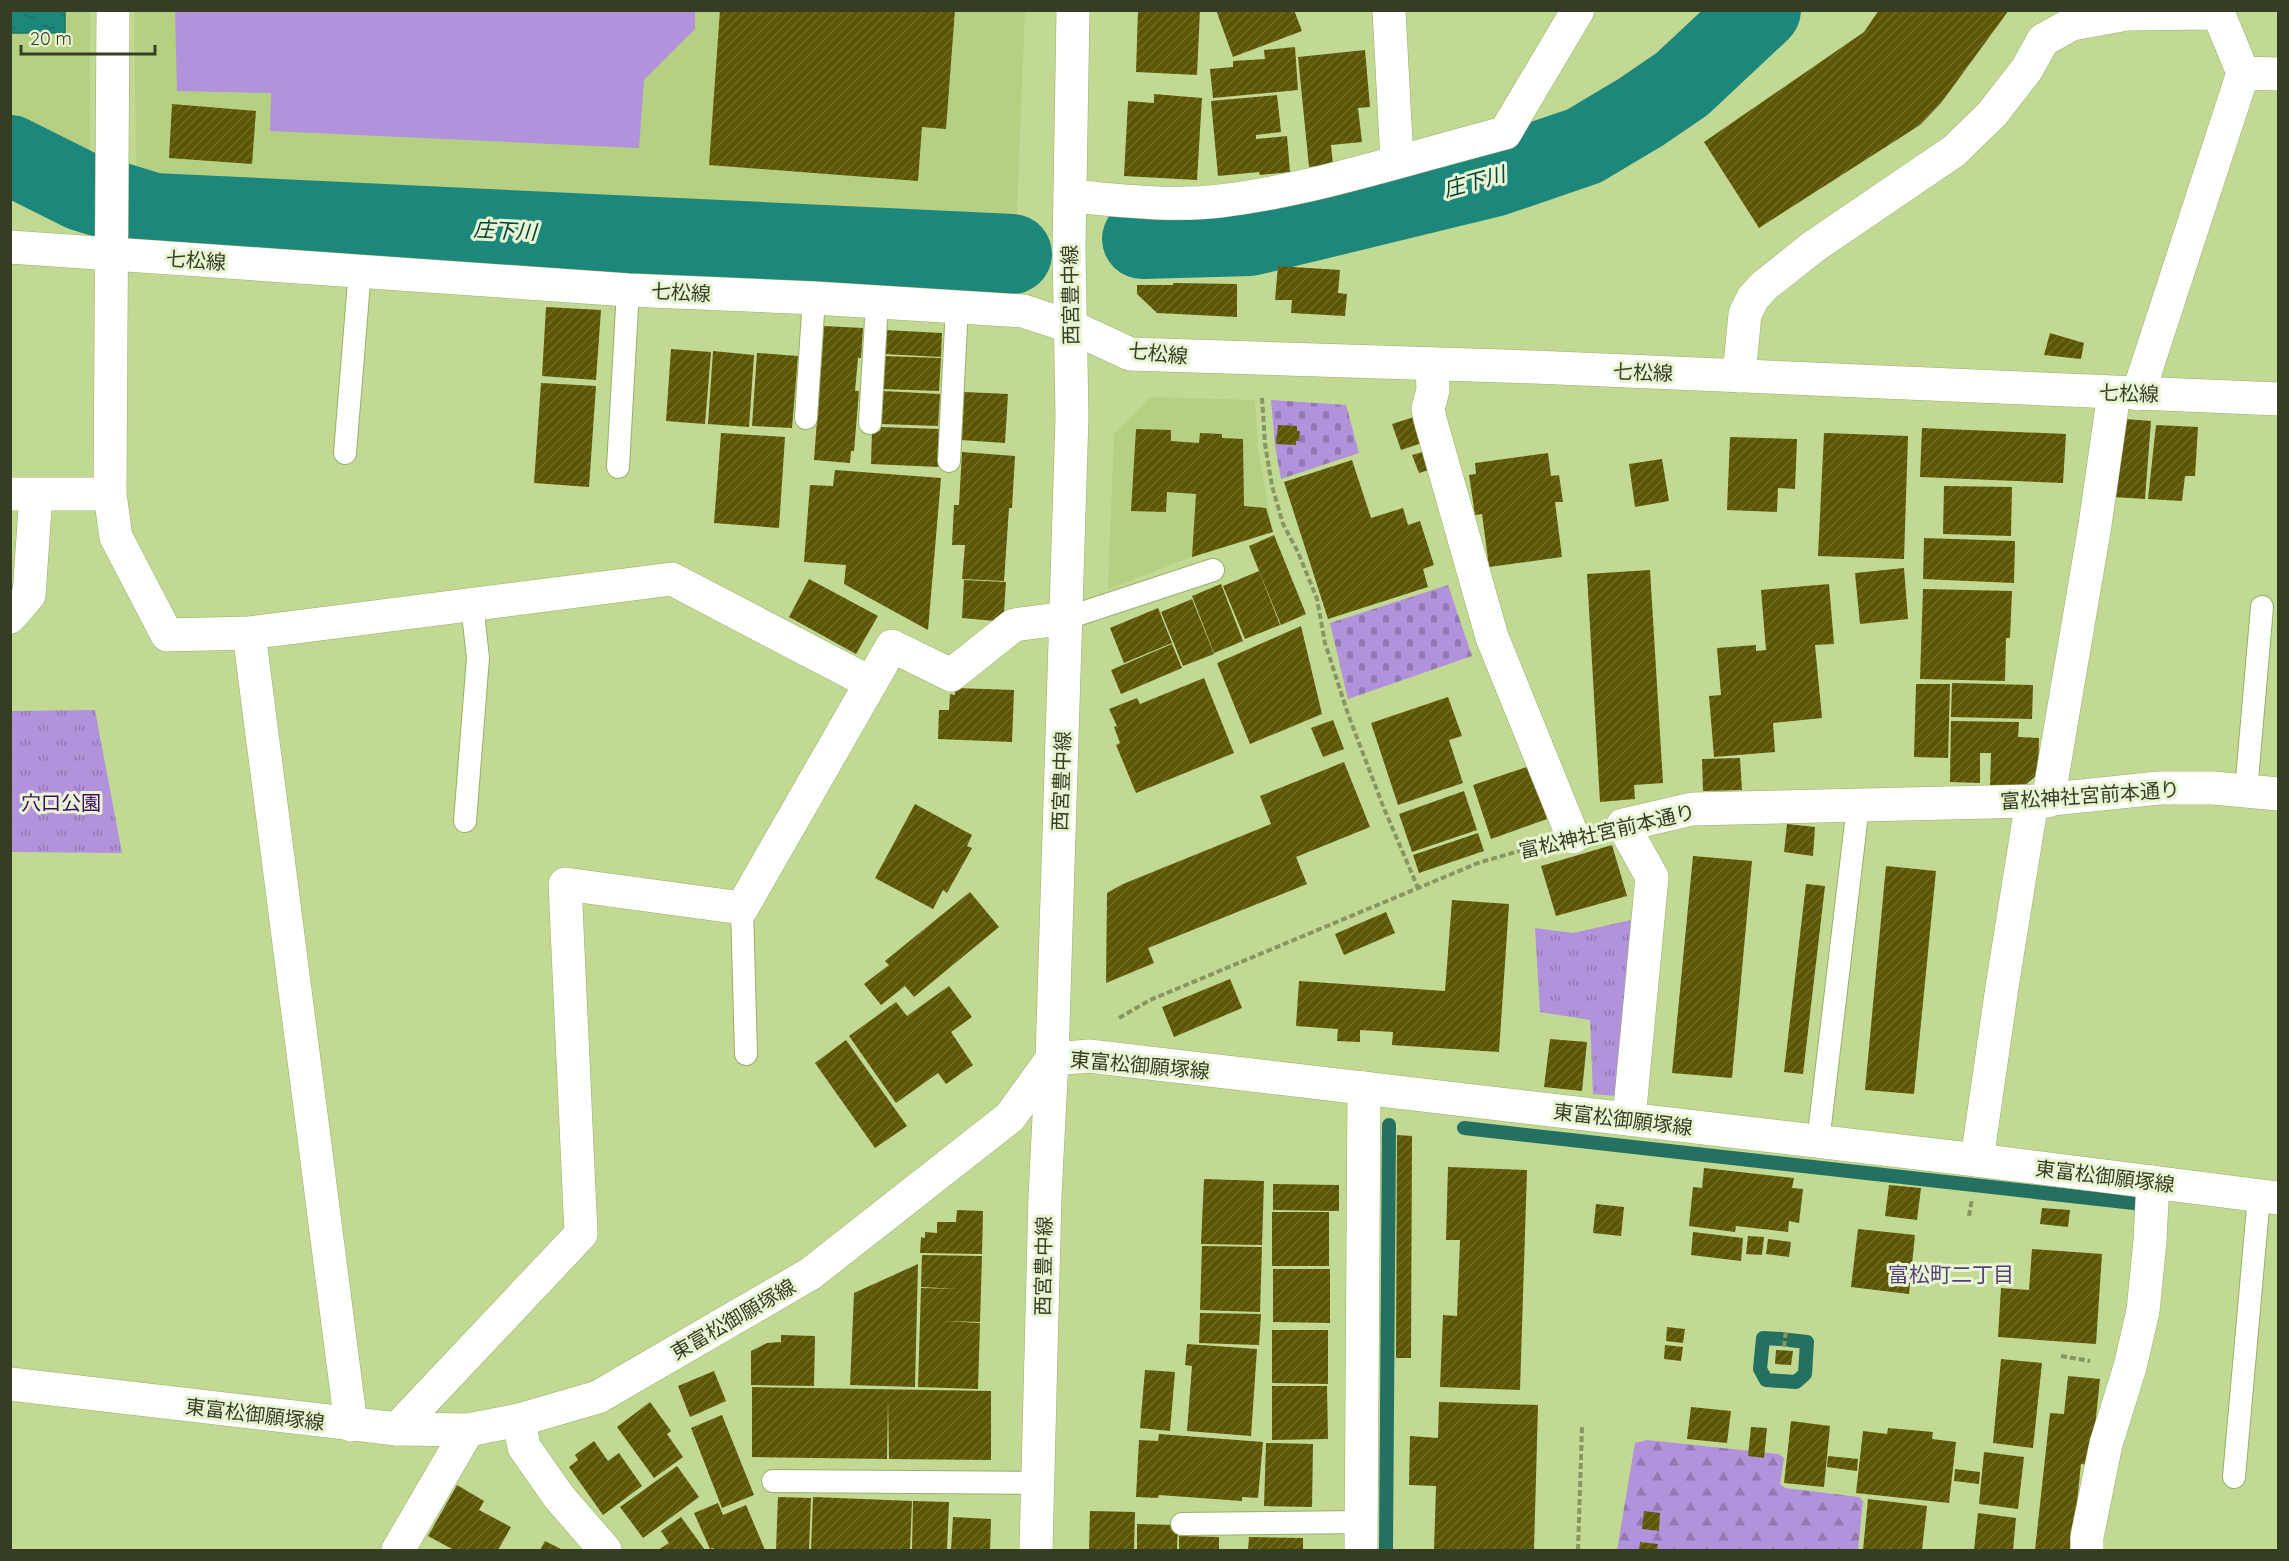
<svg xmlns="http://www.w3.org/2000/svg" width="2289" height="1561" viewBox="0 0 2289 1561" font-family="Quicksand,'Noto Sans JP',sans-serif">
<style>
.built{fill:#b6d083}
.grass{fill:#b292db}
.forest{fill:url(#forest-firs)}
.cemetery{fill:url(#cemetery-stones)}
.park{fill:url(#park-tufts)}
.water{fill:url(#water-ripples);stroke:#247161;stroke-width:1.5}
.lines{fill:none;stroke-linecap:round;stroke-linejoin:round}
.stream{stroke:#247161;stroke-width:14}
.river{stroke:#1d877c;stroke-width:80}
.building{fill:url(#building-hatch)}
.lane-casing{stroke:#98af6a;stroke-width:24}
.street-casing{stroke:#98af6a;stroke-width:34}
.secondary-casing{stroke:#98af6a;stroke-width:34}
.path{stroke:#869763;stroke-width:4;stroke-dasharray:6 3;stroke-linecap:butt}
.lane{stroke:#fff;stroke-width:22}
.street{stroke:#fff;stroke-width:33}
.secondary{stroke:#fff;stroke-width:33}
.labels{text-anchor:middle;dominant-baseline:central;stroke-width:6;stroke-linejoin:round;paint-order:stroke}
.street-label{font-size:20px;fill:#353e22;stroke:#e8f5d2}
.park-label{font-size:20px;fill:#400968;stroke:#e8f5d2}
.water-label{font-size:21px;font-style:italic;fill:#03413b;stroke:#e8f5d2}
.neighbourhood-label{font-size:21px;fill:#5a3e7a;stroke:#e8f5d2}
</style>
<defs>
<pattern id="forest-firs" width="22" height="20" patternUnits="userSpaceOnUse" patternTransform="scale(1.5)"><rect width="22" height="20" fill="#b292db"/><path d="M5 1l3.5 6h-7zM16 11l3.5 6h-7z" fill="#9279b1"/></pattern>
<pattern id="cemetery-stones" width="16" height="16" patternUnits="userSpaceOnUse" patternTransform="scale(1.5)"><rect width="16" height="16" fill="#b292db"/><path d="M2 7V4a2 2 0 0 1 4 0v3zM10 15v-3a2 2 0 0 1 4 0v3z" fill="#9279b1"/></pattern>
<pattern id="park-tufts" width="24" height="20" patternUnits="userSpaceOnUse" patternTransform="scale(1.5)"><rect width="24" height="20" fill="#b292db"/><path d="M3 7l-1-3M5 7V3M7 7l1-3M15 17l-1-3M17 17v-4M19 17l1-3" fill="none" stroke="#9279b1"/></pattern>
<pattern id="water-ripples" width="26" height="14" patternUnits="userSpaceOnUse" patternTransform="scale(1.5)"><rect width="26" height="14" fill="#1d877c"/><path d="M2 4q2-2 4 0t4 0M15 11q2-2 4 0t4 0" fill="none" stroke="#1a7065"/></pattern>
<pattern id="building-hatch" width="6" height="6" patternUnits="userSpaceOnUse" patternTransform="scale(1.5)"><rect width="6" height="6" fill="#5d5604"/><path d="M-1 1l2-2M0 6l6-6M5 7l2-2" fill="none" stroke="#716c29"/></pattern>
</defs>
<rect width="100%" height="100%" fill="#c1d993"/>
<path class="built" d="M 10,11 L 90,11 L 90,152 L 11,122 Z
M 134,11 L 1025,11 L 1016,232 L 947,237 L 151,174 L 136,168 Z
M 1150,397 L 1255,400 L 1258,449 L 1273,532 L 1192,557 L 1108,589 L 1114,434 Z"/>
<path class="grass" d="M 695,11 L 695,29 L 644,80 L 639,148 L 270,131 L 271,93 L 177,91 L 175,11 Z"/>
<path class="forest" d="M 1647,1440 L 1779,1454 L 1784,1458 L 1780,1484 L 1785,1488 L 1859,1497 L 1863,1501 L 1858,1550 L 1617,1550 L 1635,1443 Z"/>
<path class="cemetery" d="M 1271,400 L 1346,405 L 1359,453 L 1281,479 L 1275,445 Z
M 1448,585 L 1472,656 L 1348,699 L 1330,623 Z"/>
<path class="park" d="M 95,710 L 122,853 L 11,852 L 11,711 Z
M 1631,920 L 1616,1096 L 1593,1094 L 1590,1020 L 1540,1012 L 1535,928 L 1573,933 Z"/>
<path class="water" d="M 10,11 L 65,11 L 65,33 L 11,33 Z"/>
<g class="lines">
<path class="stream" d="M 1464,1128 L 2134,1203
M 1782,1339 L 1763,1338 L 1760,1369 L 1766,1380 L 1796,1382 L 1805,1374 L 1807,1342 L 1789,1340
M 1386,1550 L 1389,1125"/>
<path class="river" d="M 10,155 L 82,191 L 153,213 L 1012,254
M 1142,239 L 1250,236 L 1493,177 L 1584,146 L 1641,112 L 1682,84 L 1761,10"/>
</g>
<path class="building" d="M 720,10 L 955,10 L 946,129 L 922,127 L 918,181 L 709,165 Z
M 1138,10 L 1200,10 L 1197,75 L 1136,72 Z
M 1216,10 L 1294,10 L 1302,31 L 1233,57 Z
M 1879,10 L 2009,10 L 1941,103 L 1920,125 L 1759,228 L 1704,142 L 1864,32 Z
M 1295,47 L 1298,90 L 1213,98 L 1210,69 L 1233,67 L 1233,61 L 1265,59 L 1264,50 Z
M 1365,50 L 1370,107 L 1358,108 L 1362,142 L 1331,145 L 1333,165 L 1309,167 L 1298,57 Z
M 1154,94 L 1202,98 L 1197,180 L 1124,176 L 1128,101 L 1154,103 Z
M 1277,95 L 1281,132 L 1256,135 L 1256,139 L 1287,136 L 1290,172 L 1260,175 L 1259,172 L 1218,176 L 1211,101 Z
M 172,104 L 256,111 L 252,164 L 169,158 Z
M 1278,266 L 1340,270 L 1338,293 L 1347,294 L 1345,316 L 1291,313 L 1292,300 L 1275,300 Z
M 1173,283 L 1237,284 L 1237,317 L 1157,313 L 1137,294 L 1137,285 L 1173,285 Z
M 546,307 L 601,310 L 596,380 L 542,376 Z
M 824,326 L 863,328 L 861,358 L 858,358 L 855,391 L 859,391 L 854,451 L 851,451 L 850,463 L 814,460 Z
M 884,330 L 942,333 L 941,357 L 883,354 Z
M 2050,333 L 2084,343 L 2081,359 L 2044,355 Z
M 671,349 L 711,352 L 705,424 L 666,421 Z
M 713,351 L 754,355 L 749,427 L 708,424 Z
M 757,353 L 798,356 L 792,428 L 752,426 Z
M 883,356 L 941,358 L 939,391 L 882,389 Z
M 541,383 L 596,386 L 589,487 L 534,483 Z
M 882,391 L 940,394 L 938,426 L 881,424 Z
M 964,392 L 1008,394 L 1005,443 L 961,440 Z
M 1417,416 L 1425,442 L 1401,450 L 1392,424 Z
M 2125,419 L 2151,421 L 2145,499 L 2113,497 Z
M 1278,425 L 1297,426 L 1297,431 L 1300,431 L 1299,441 L 1296,441 L 1296,445 L 1276,444 Z
M 2156,425 L 2198,427 L 2195,476 L 2185,476 L 2182,501 L 2148,499 Z
M 881,427 L 940,429 L 939,467 L 871,464 L 872,431 L 880,431 Z
M 1922,428 L 2066,434 L 2063,483 L 1920,477 Z
M 1136,429 L 1171,430 L 1171,441 L 1199,443 L 1200,433 L 1222,434 L 1222,438 L 1243,439 L 1244,506 L 1266,508 L 1273,532 L 1192,557 L 1196,494 L 1167,492 L 1166,512 L 1131,511 Z
M 721,433 L 785,437 L 779,528 L 714,523 Z
M 1824,433 L 1908,436 L 1904,559 L 1818,556 Z
M 1730,437 L 1797,439 L 1795,489 L 1778,488 L 1777,512 L 1727,510 Z
M 1426,451 L 1432,469 L 1419,473 L 1412,455 Z
M 962,452 L 1015,456 L 1012,508 L 1009,508 L 1004,581 L 962,579 L 965,545 L 952,545 L 954,505 L 959,505 Z
M 1548,453 L 1551,476 L 1559,475 L 1563,502 L 1555,502 L 1562,557 L 1489,567 L 1482,514 L 1475,515 L 1469,475 L 1476,474 L 1475,463 Z
M 1662,459 L 1669,501 L 1635,507 L 1629,464 Z
M 1352,460 L 1371,518 L 1403,508 L 1408,525 L 1420,521 L 1434,565 L 1423,569 L 1428,587 L 1328,619 L 1284,482 Z
M 835,470 L 941,478 L 928,630 L 844,584 L 846,565 L 804,562 L 810,485 L 833,486 Z
M 1944,486 L 2012,487 L 2011,536 L 1943,534 Z
M 1274,535 L 1306,614 L 1281,625 L 1249,546 Z
M 1924,538 L 2015,541 L 2014,583 L 1923,579 Z
M 1904,568 L 1908,619 L 1860,624 L 1855,573 Z
M 1650,570 L 1663,783 L 1634,785 L 1635,799 L 1600,802 L 1587,574 Z
M 1259,571 L 1280,625 L 1245,639 L 1223,586 Z
M 809,579 L 878,616 L 856,654 L 789,617 Z
M 964,580 L 1006,582 L 1004,612 L 995,621 L 962,618 Z
M 1221,584 L 1243,641 L 1214,653 L 1192,596 Z
M 1829,584 L 1834,644 L 1815,645 L 1822,718 L 1773,723 L 1775,752 L 1714,757 L 1709,696 L 1721,695 L 1717,648 L 1756,645 L 1756,651 L 1766,650 L 1761,590 Z
M 1923,589 L 2012,591 L 2010,638 L 2006,638 L 2005,681 L 1920,679 Z
M 1192,599 L 1214,654 L 1183,666 L 1161,612 Z
M 1158,608 L 1172,643 L 1124,663 L 1110,628 Z
M 1301,626 L 1322,714 L 1250,744 L 1217,663 Z
M 1172,644 L 1182,668 L 1121,694 L 1111,670 Z
M 1204,678 L 1234,753 L 1136,793 L 1116,745 L 1120,743 L 1114,727 L 1117,726 L 1109,709 L 1137,698 L 1140,704 Z
M 1952,683 L 2033,685 L 2032,719 L 1951,717 Z
M 1916,684 L 1950,684 L 1948,758 L 1914,757 Z
M 955,688 L 1014,690 L 1012,742 L 938,739 L 939,710 L 949,710 L 950,694 L 955,695 Z
M 1448,697 L 1462,736 L 1449,740 L 1463,783 L 1398,805 L 1371,723 Z
M 1333,720 L 1344,749 L 1323,757 L 1311,728 Z
M 1951,721 L 2019,722 L 2018,737 L 2039,738 L 2038,774 L 2023,787 L 1990,786 L 1991,753 L 1980,753 L 1980,783 L 1950,782 Z
M 1740,758 L 1742,790 L 1703,791 L 1702,759 Z
M 1344,762 L 1370,827 L 1296,857 L 1307,884 L 1148,948 L 1154,963 L 1106,983 L 1107,893 L 1123,884 L 1271,824 L 1260,796 Z
M 1530,766 L 1547,819 L 1491,839 L 1473,785 Z
M 1464,791 L 1477,830 L 1412,852 L 1399,814 Z
M 915,804 L 972,835 L 967,846 L 972,848 L 947,893 L 943,890 L 933,909 L 875,878 Z
M 1787,824 L 1815,827 L 1813,856 L 1784,852 Z
M 1478,833 L 1484,851 L 1419,873 L 1413,855 Z
M 1612,845 L 1627,896 L 1556,916 L 1541,866 Z
M 1693,856 L 1752,861 L 1732,1078 L 1672,1073 Z
M 1886,866 L 1936,871 L 1914,1094 L 1865,1090 Z
M 1806,884 L 1825,886 L 1803,1074 L 1784,1072 Z
M 970,892 L 999,927 L 914,997 L 905,986 L 881,1005 L 864,984 L 889,965 L 885,961 Z
M 1452,900 L 1509,904 L 1499,1052 L 1392,1045 L 1393,1032 L 1360,1030 L 1360,1042 L 1337,1041 L 1338,1029 L 1296,1026 L 1299,981 L 1445,991 Z
M 1386,912 L 1395,933 L 1344,955 L 1335,934 Z
M 1230,979 L 1242,1008 L 1174,1037 L 1162,1007 Z
M 949,986 L 972,1017 L 951,1032 L 973,1065 L 946,1084 L 938,1073 L 896,1103 L 849,1036 L 896,1002 L 907,1016 Z
M 1550,1039 L 1587,1042 L 1582,1091 L 1544,1087 Z
M 846,1040 L 907,1126 L 875,1148 L 815,1063 Z
M 1397,1135 L 1412,1136 L 1411,1358 L 1396,1358 Z
M 1448,1167 L 1527,1170 L 1520,1390 L 1440,1387 L 1443,1315 L 1457,1316 L 1460,1240 L 1446,1240 Z
M 1704,1168 L 1794,1178 L 1792,1188 L 1803,1189 L 1799,1223 L 1789,1221 L 1788,1232 L 1736,1226 L 1735,1232 L 1689,1226 L 1693,1187 L 1702,1188 Z
M 1204,1179 L 1264,1181 L 1262,1245 L 1201,1244 Z
M 1273,1184 L 1339,1185 L 1339,1211 L 1273,1210 Z
M 1889,1185 L 1921,1188 L 1917,1220 L 1885,1216 Z
M 1596,1204 L 1624,1207 L 1621,1236 L 1593,1233 Z
M 2042,1208 L 2070,1210 L 2068,1227 L 2040,1224 Z
M 957,1210 L 983,1211 L 982,1254 L 920,1253 L 921,1237 L 925,1238 L 925,1232 L 937,1233 L 937,1222 L 956,1222 Z
M 1272,1212 L 1329,1212 L 1329,1266 L 1272,1266 Z
M 1858,1229 L 1915,1235 L 1909,1294 L 1851,1287 Z
M 1693,1232 L 1743,1238 L 1741,1261 L 1691,1255 Z
M 1748,1236 L 1764,1237 L 1762,1255 L 1746,1254 Z
M 1768,1239 L 1791,1242 L 1789,1257 L 1766,1254 Z
M 1202,1246 L 1262,1247 L 1260,1312 L 1200,1310 Z
M 2032,1249 L 2102,1254 L 2096,1344 L 1998,1337 L 2001,1288 L 2029,1290 Z
M 922,1255 L 982,1256 L 980,1322 L 942,1321 L 980,1323 L 978,1389 L 918,1387 L 921,1288 L 958,1289 L 921,1287 Z
M 918,1264 L 915,1387 L 850,1385 L 854,1293 Z
M 1273,1269 L 1330,1269 L 1330,1323 L 1273,1322 Z
M 2003,1269 L 2012,1269 L 2011,1283 L 2002,1283 Z
M 1200,1313 L 1261,1314 L 1259,1345 L 1199,1343 Z
M 1667,1327 L 1685,1329 L 1683,1343 L 1666,1341 Z
M 1272,1330 L 1328,1330 L 1328,1384 L 1272,1383 Z
M 781,1335 L 815,1336 L 814,1386 L 751,1385 L 751,1351 L 767,1343 L 781,1342 Z
M 1187,1344 L 1257,1349 L 1251,1436 L 1187,1431 L 1192,1366 L 1185,1365 Z
M 1665,1345 L 1683,1347 L 1681,1361 L 1664,1359 Z
M 1776,1350 L 1793,1351 L 1791,1365 L 1775,1364 Z
M 2001,1359 L 2042,1363 L 2033,1448 L 1993,1443 Z
M 1145,1370 L 1175,1372 L 1170,1431 L 1140,1428 Z
M 714,1371 L 726,1401 L 690,1417 L 678,1386 Z
M 2068,1376 L 2100,1379 L 2091,1465 L 2081,1464 L 2072,1550 L 2035,1550 L 2050,1413 L 2064,1414 Z
M 1272,1386 L 1327,1386 L 1328,1439 L 1272,1440 Z
M 752,1387 L 991,1391 L 991,1460 L 889,1459 L 888,1399 L 887,1459 L 752,1457 Z
M 650,1402 L 671,1431 L 667,1434 L 683,1457 L 654,1478 L 617,1427 Z
M 1439,1402 L 1538,1405 L 1534,1550 L 1434,1550 L 1436,1486 L 1409,1485 L 1410,1436 L 1438,1438 Z
M 1691,1407 L 1731,1411 L 1727,1443 L 1687,1439 Z
M 722,1415 L 754,1495 L 722,1508 L 691,1428 Z
M 1791,1421 L 1830,1426 L 1824,1487 L 1784,1483 Z
M 1751,1427 L 1767,1428 L 1764,1458 L 1748,1456 Z
M 1888,1428 L 1933,1432 L 1932,1439 L 1956,1442 L 1949,1503 L 1856,1493 L 1863,1431 L 1887,1434 Z
M 1159,1434 L 1263,1442 L 1258,1498 L 1242,1497 L 1242,1501 L 1159,1495 L 1158,1498 L 1136,1497 L 1139,1440 L 1158,1441 Z
M 594,1441 L 608,1461 L 619,1453 L 642,1486 L 603,1515 L 569,1467 L 578,1460 L 575,1455 Z
M 1266,1443 L 1313,1444 L 1312,1507 L 1264,1506 Z
M 1984,1452 L 2024,1457 L 2018,1509 L 1979,1504 Z
M 1828,1456 L 1858,1459 L 1857,1471 L 1827,1467 Z
M 677,1466 L 699,1497 L 643,1538 L 620,1507 Z
M 1955,1469 L 1980,1472 L 1979,1484 L 1954,1481 Z
M 457,1485 L 484,1501 L 479,1510 L 511,1527 L 498,1550 L 454,1550 L 428,1536 Z
M 778,1497 L 811,1498 L 809,1550 L 776,1550 Z
M 813,1497 L 912,1501 L 910,1550 L 811,1550 Z
M 1868,1499 L 1927,1506 L 1922,1550 L 1863,1550 Z
M 913,1501 L 949,1502 L 947,1550 L 912,1550 Z
M 718,1503 L 723,1515 L 746,1505 L 765,1550 L 715,1550 L 713,1548 L 710,1549 L 694,1513 Z
M 1090,1511 L 1135,1512 L 1134,1550 L 1089,1550 Z
M 1644,1511 L 1660,1513 L 1659,1531 L 1642,1529 Z
M 1978,1513 L 2016,1518 L 2013,1550 L 1974,1550 Z
M 681,1517 L 705,1550 L 658,1550 L 669,1543 L 661,1531 Z
M 953,1517 L 991,1519 L 990,1550 L 951,1550 Z
M 1137,1524 L 1178,1525 L 1177,1550 L 1137,1550 Z
M 1179,1536 L 1219,1537 L 1219,1550 L 1179,1550 Z
M 1249,1537 L 1303,1538 L 1303,1550 L 1248,1550 Z
M 545,1541 L 563,1550 L 540,1550 Z
M 1640,1542 L 1658,1544 L 1657,1550 L 1639,1550 Z"/>
<g class="lines">
<defs>
<path id="lane" d="M 806,418 L 814,298
M 870,423 L 877,302
M 345,453 L 360,270
M 949,461 L 957,307
M 618,467 L 628,290
M 1067,618 L 1213,570
M 2246,791 L 2262,607
M 465,821 L 478,658 L 472,604
M 742,908 L 746,1054
M 1818,1142 L 1858,806
M 2234,1477 L 2259,1196
M 773,1481 L 1038,1483
M 1182,1524 L 1362,1522"/>
<path id="street" d="M 113,10 L 110,494 L 116,537 L 167,635 L 249,633 L 672,579 L 871,683
M 1389,10 L 1397,161
M 2243,73 L 2278,74
M 1070,196 C 1119,200 1171,207 1220,201 C 1317,189 1411,157 1505,133 L 1578,10
M 112,254 L 628,290 L 814,298 L 1023,311 L 1072,327
M 1432,364 L 1433,390 L 1428,409 L 1430,419 L 1492,637 L 1573,837
M 1739,376 L 1745,314 L 1753,298 L 1764,286 L 1813,247 L 1954,151 L 1992,114 L 2027,69 L 2043,40 L 2072,24 L 2127,14 L 2217,13
M 2138,394 L 2243,73 L 2217,10
M 10,494 L 110,494
M 10,617 L 29,595 L 36,494
M 249,633 L 351,1425
M 2048,801 L 2095,525 L 2114,393
M 1629,1119 L 1652,877 L 1623,825 L 1692,809 L 2032,801 L 2159,788 L 2214,788 L 2278,794
M 1977,1160 L 2002,987 L 2032,801
M 519,1420 L 524,1447 L 559,1497 L 605,1550
M 397,1429 L 581,1234 L 565,884 L 742,908 L 892,646 L 951,675 L 1014,625 L 1067,618
M 398,1550 L 468,1430
M 1361,1550 L 1364,1088
M 2087,1550 L 2087,1537 L 2106,1444 L 2130,1367 L 2143,1311 L 2150,1241 L 2153,1182"/>
<path id="secondary" d="M 10,247 L 112,254
M 1072,327 L 1130,354 L 1534,367 L 2278,399
M 10,1384 L 397,1429 L 468,1430 L 519,1420 L 598,1397 L 810,1274 L 1010,1117 L 1052,1059 L 1089,1056 L 1977,1160 L 2278,1198
M 1036,1550 L 1045,1196 L 1052,1059 L 1072,417 L 1069,249 L 1073,10"/>
</defs>
<use href="#lane" class="lane-casing"/>
<use href="#street" class="street-casing"/>
<use href="#secondary" class="secondary-casing"/>
<path class="path" d="M 1262,398 L 1265,444 L 1272,486 L 1283,524 L 1298,552 L 1317,599 L 1325,643 L 1348,714 L 1383,806 L 1418,888
M 1119,1018 L 1150,1000 L 1478,863 L 1536,846
M 1969,1216 L 1972,1199
M 1784,1347 L 1786,1330
M 2061,1356 L 2090,1361
M 1578,1550 L 1582,1427"/>
<use href="#lane" class="lane"/>
<use href="#street" class="street"/>
<use href="#secondary" class="secondary"/>
</g>
<g class="labels">
<g class="street-label">
<text transform="translate(196 260) rotate(4)">七松線</text>
<text transform="translate(681 292) rotate(3)">七松線</text>
<text transform="translate(1070 295) rotate(-91)">西宮豊中線</text>
<text transform="translate(1158 353) rotate(6)">七松線</text>
<text transform="translate(1643 372) rotate(2)">七松線</text>
<text transform="translate(2129 393) rotate(2)">七松線</text>
<text transform="translate(1061 781) rotate(-88)">西宮豊中線</text>
<text transform="translate(2090 795) rotate(-4)">富松神社宮前本通り</text>
<text transform="translate(1607 831) rotate(-13)">富松神社宮前本通り</text>
<text transform="translate(1140 1065) rotate(5)">東富松御願塚線</text>
<text transform="translate(1623 1119) rotate(7)">東富松御願塚線</text>
<text transform="translate(2105 1176) rotate(7)">東富松御願塚線</text>
<text transform="translate(1043 1266) rotate(-89)">西宮豊中線</text>
<text transform="translate(733 1319) rotate(-30)">東富松御願塚線</text>
<text transform="translate(255 1414) rotate(7)">東富松御願塚線</text>
</g>
<g class="park-label">
<text x="61" y="802">穴口公園</text>
</g>
<g class="water-label">
<text transform="translate(1474 181) rotate(-15)">庄下川</text>
<text transform="translate(505 230) rotate(3)">庄下川</text>
</g>
<g class="neighbourhood-label">
<text x="1951" y="1274">富松町二丁目</text>
</g>
</g>
<rect width="2289" height="1561" fill="none" stroke="#353e22" stroke-width="24"/>
<path d="M21 45v9h134v-9" fill="none" stroke="#353e22" stroke-width="3"/>
<text x="30" y="45" font-size="18" fill="#353e22" stroke="#e8f5d2" stroke-width="4.5" paint-order="stroke">20 m</text>
</svg>
